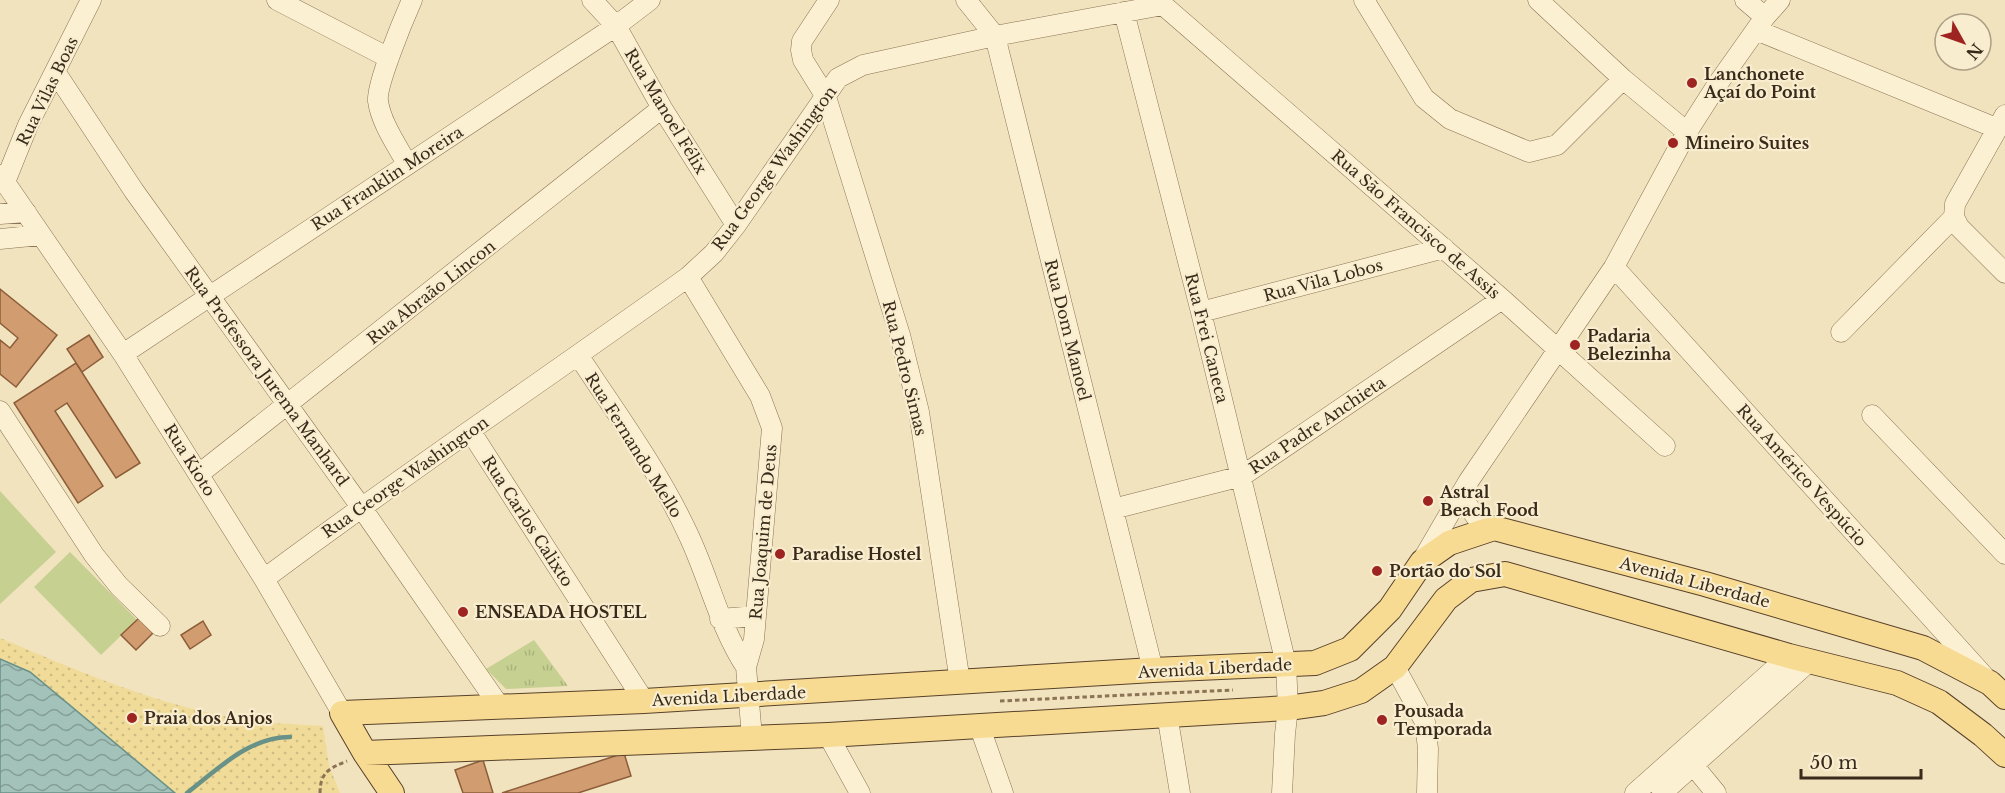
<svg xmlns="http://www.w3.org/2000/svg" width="2005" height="793" viewBox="0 0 2005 793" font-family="'Libre Baskerville',serif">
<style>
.grass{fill:url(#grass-tufts)}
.sand{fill:url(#sand-dots)}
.garden{fill:#c6d091}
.water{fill:url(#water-waves);stroke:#689188;stroke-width:1.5}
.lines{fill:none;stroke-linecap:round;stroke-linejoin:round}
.stream{stroke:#689188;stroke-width:4.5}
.building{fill:#d29c71;stroke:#8c5d39;stroke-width:1.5}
.minor-casing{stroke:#8b7355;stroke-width:21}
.major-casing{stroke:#58412a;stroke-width:26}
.path{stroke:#8b7355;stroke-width:3;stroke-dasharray:4.5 3;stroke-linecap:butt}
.minor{stroke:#fbf0d2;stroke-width:20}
.major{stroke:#f8db92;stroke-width:24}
.poi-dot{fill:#9e2421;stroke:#f8edce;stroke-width:2}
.labels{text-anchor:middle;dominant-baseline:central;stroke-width:4.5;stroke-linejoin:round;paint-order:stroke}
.poi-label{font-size:16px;font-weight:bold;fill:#392a1b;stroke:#f8edce;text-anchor:start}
.street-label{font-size:16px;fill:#392a1b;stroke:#f8edce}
</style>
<defs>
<pattern id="grass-tufts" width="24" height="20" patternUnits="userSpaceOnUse" patternTransform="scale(1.5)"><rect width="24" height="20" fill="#c6d091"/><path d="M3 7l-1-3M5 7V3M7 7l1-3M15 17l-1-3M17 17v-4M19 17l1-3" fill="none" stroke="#abb37c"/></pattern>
<pattern id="sand-dots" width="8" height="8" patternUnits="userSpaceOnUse" patternTransform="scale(1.5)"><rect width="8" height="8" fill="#f0db98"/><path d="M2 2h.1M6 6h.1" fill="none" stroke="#cfbc82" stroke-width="1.8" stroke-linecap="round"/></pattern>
<pattern id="water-waves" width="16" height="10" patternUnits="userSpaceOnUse" patternTransform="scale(1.5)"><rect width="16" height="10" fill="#a2c2ba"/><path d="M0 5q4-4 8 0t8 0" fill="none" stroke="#859e96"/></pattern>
</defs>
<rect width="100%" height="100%" fill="#f1e3be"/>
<path class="grass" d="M 534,640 L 568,686 L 506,689 L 486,669 Z"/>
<path class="sand" d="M 0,638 C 81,672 158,706 246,720 C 271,724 298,724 323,726 L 329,766 L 340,793 L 134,793 L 0,697 Z"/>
<path class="garden" d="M 0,491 L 56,552 L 0,604 Z
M 70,552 L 137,620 L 101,655 L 34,587 Z"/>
<path class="water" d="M 0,659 L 30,672 L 175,793 L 0,793 Z"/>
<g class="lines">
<path class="stream" d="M 187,793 C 218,769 249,737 290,737"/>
</g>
<path class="building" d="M 0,289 L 57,335 L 16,387 L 0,374 L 0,340 L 10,348 L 18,338 L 0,323 Z
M 89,335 L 103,357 L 82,372 L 67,349 Z
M 76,363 L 140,463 L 116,478 L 67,403 L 55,411 L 103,486 L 78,503 L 14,403 Z
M 139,618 L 153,633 L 136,650 L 121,635 Z
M 203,621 L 211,635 L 190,649 L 181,635 Z
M 624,753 L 631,776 L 578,793 L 502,793 Z
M 483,760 L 493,793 L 463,793 L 455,770 Z"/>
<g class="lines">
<defs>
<path id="minor" d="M 277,0 L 389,58
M 592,0 L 616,26 L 662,108 L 736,225
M 829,0 L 802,41 L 801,50 L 803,60 L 826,97 L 900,335 L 919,412 L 960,682
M 966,0 L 995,36 L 1153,670
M 1364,0 L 1424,98 L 1450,119 L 1529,152 L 1557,145 L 1623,79
M 1538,0 L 1623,79 L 1687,132
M 1745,0 L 1765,17
M 1163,5 L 1502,299 L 1665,446
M 1124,12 L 1201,312 L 1286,664 L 1288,708 L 1285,734 L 1282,793
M 1756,30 L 1996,128
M 56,73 L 134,191 L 361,507 L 500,707
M 407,164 C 397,145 381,123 378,101 C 376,85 404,18 412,0
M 0,175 L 123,354 L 264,579 L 342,713
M 5,182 L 28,125 L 91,0
M 0,214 L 26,212
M 1954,217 L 1955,204 L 2005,115
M 1954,217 L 1959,227 L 2005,273
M 0,239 L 41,235
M 1614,267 L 1984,676
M 688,277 L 760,396 L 772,428 L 754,639 L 746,667 L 752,737
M 1201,312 L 1444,248
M 1841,332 L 1954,217
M 123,354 L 616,26 L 650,0
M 578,355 C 616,413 659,471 688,534 C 709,578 719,626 746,667
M 0,411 L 94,555 L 119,586 L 160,626
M 1872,415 L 2005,554
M 471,432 L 644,701
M 199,474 L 662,108
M 1468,482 L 1466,503 L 1476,517 L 1494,528
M 1113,509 L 1242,476 L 1502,299
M 1423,559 L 1468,482 L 1614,267 L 1687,132 L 1719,82 L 1765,17 L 1780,0
M 264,579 C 403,475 547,378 688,277 L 714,253 L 736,225 L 838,78 L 863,65 L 995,36 L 1163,5
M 720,619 L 756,616
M 1395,667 L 1425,722 L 1428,749 L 1427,793
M 1167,714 L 1180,793
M 979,725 L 1003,793
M 828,735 L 860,793
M 1693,765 L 1716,793
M 1635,793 L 1789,656
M 1662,793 L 1811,660"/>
<path id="major" d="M 365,753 L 828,735 L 1288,708 L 1324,703 L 1361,691 L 1395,667 L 1446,599 L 1471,580 L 1505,574 L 1789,656 L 1897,683 L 1939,702 L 1983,735 L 2005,755
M 392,793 L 365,753 L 342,713 L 644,701 L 1153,670 L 1315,663 L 1350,649 L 1390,609 L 1422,562 L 1449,543 L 1494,528 L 1705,584 L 1923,648 L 1990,683 L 2005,697"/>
</defs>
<use href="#minor" class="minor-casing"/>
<use href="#major" class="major-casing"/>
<path class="path" d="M 1000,701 L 1233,690
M 320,793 C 320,772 330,768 347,761"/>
<use href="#minor" class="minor"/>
<use href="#major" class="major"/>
</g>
<g class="poi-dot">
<circle cx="1692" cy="83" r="6"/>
<circle cx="1673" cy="143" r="6"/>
<circle cx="1575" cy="345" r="6"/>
<circle cx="1428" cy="501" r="6"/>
<circle cx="780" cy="554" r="6"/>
<circle cx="1377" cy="571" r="6"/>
<circle cx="463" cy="612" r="6"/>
<circle cx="132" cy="718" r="6"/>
<circle cx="1382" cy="720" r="6"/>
</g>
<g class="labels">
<g class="poi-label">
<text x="1704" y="74">Lanchonete<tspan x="1704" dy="18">Açaí do Point</tspan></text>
<text x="1685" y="143">Mineiro Suites</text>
<text x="1587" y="336">Padaria<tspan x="1587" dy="18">Belezinha</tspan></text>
<text x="1440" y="492">Astral<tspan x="1440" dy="18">Beach Food</tspan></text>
<text x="792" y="554">Paradise Hostel</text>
<text x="1389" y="571">Portão do Sol</text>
<text x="475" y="612">ENSEADA HOSTEL</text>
<text x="1394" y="711">Pousada<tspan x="1394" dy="18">Temporada</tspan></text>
<text x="144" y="718">Praia dos Anjos</text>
</g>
<g class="street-label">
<text transform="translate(47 91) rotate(-64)">Rua Vilas Boas</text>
<text transform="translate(666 111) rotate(59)">Rua Manoel Félix</text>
<text transform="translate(774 168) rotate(-54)">Rua George Washington</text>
<text transform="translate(387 178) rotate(-33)">Rua Franklin Moreira</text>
<text transform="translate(1416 224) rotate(41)">Rua São Francisco de Assis</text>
<text transform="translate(1323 280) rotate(-15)">Rua Vila Lobos</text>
<text transform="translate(431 292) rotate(-38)">Rua Abraão Lincon</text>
<text transform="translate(1068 330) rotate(76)">Rua Dom Manoel</text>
<text transform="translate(1207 338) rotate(76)">Rua Frei Caneca</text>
<text transform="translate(905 368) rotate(76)">Rua Pedro Simas</text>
<text transform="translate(267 376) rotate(54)">Rua Professora Jurema Manhard</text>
<text transform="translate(1317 425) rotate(-34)">Rua Padre Anchieta</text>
<text transform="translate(634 445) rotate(58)">Rua Fernando Mello</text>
<text transform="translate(190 460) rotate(58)">Rua Kioto</text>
<text transform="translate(1802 475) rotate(48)">Rua Américo Vespúcio</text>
<text transform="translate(405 477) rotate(-35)">Rua George Washington</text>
<text transform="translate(528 521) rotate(57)">Rua Carlos Calixto</text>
<text transform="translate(763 532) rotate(-85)">Rua Joaquim de Deus</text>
<text transform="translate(1695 582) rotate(15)">Avenida Liberdade</text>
<text transform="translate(1215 668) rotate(-3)">Avenida Liberdade</text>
<text transform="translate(729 696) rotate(-3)">Avenida Liberdade</text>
</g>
</g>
<g transform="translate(1963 42) rotate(130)"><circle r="28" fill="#f8edce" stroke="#ac9f86" stroke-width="1.5"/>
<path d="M0-4.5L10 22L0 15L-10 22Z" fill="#9e2421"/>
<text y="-9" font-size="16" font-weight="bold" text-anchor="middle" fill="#392a1b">N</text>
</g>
<path d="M1801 769v9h120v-9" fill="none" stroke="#392a1b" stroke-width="3"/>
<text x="1810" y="769" font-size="18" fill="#392a1b" stroke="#f8edce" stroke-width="4.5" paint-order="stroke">50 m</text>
</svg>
